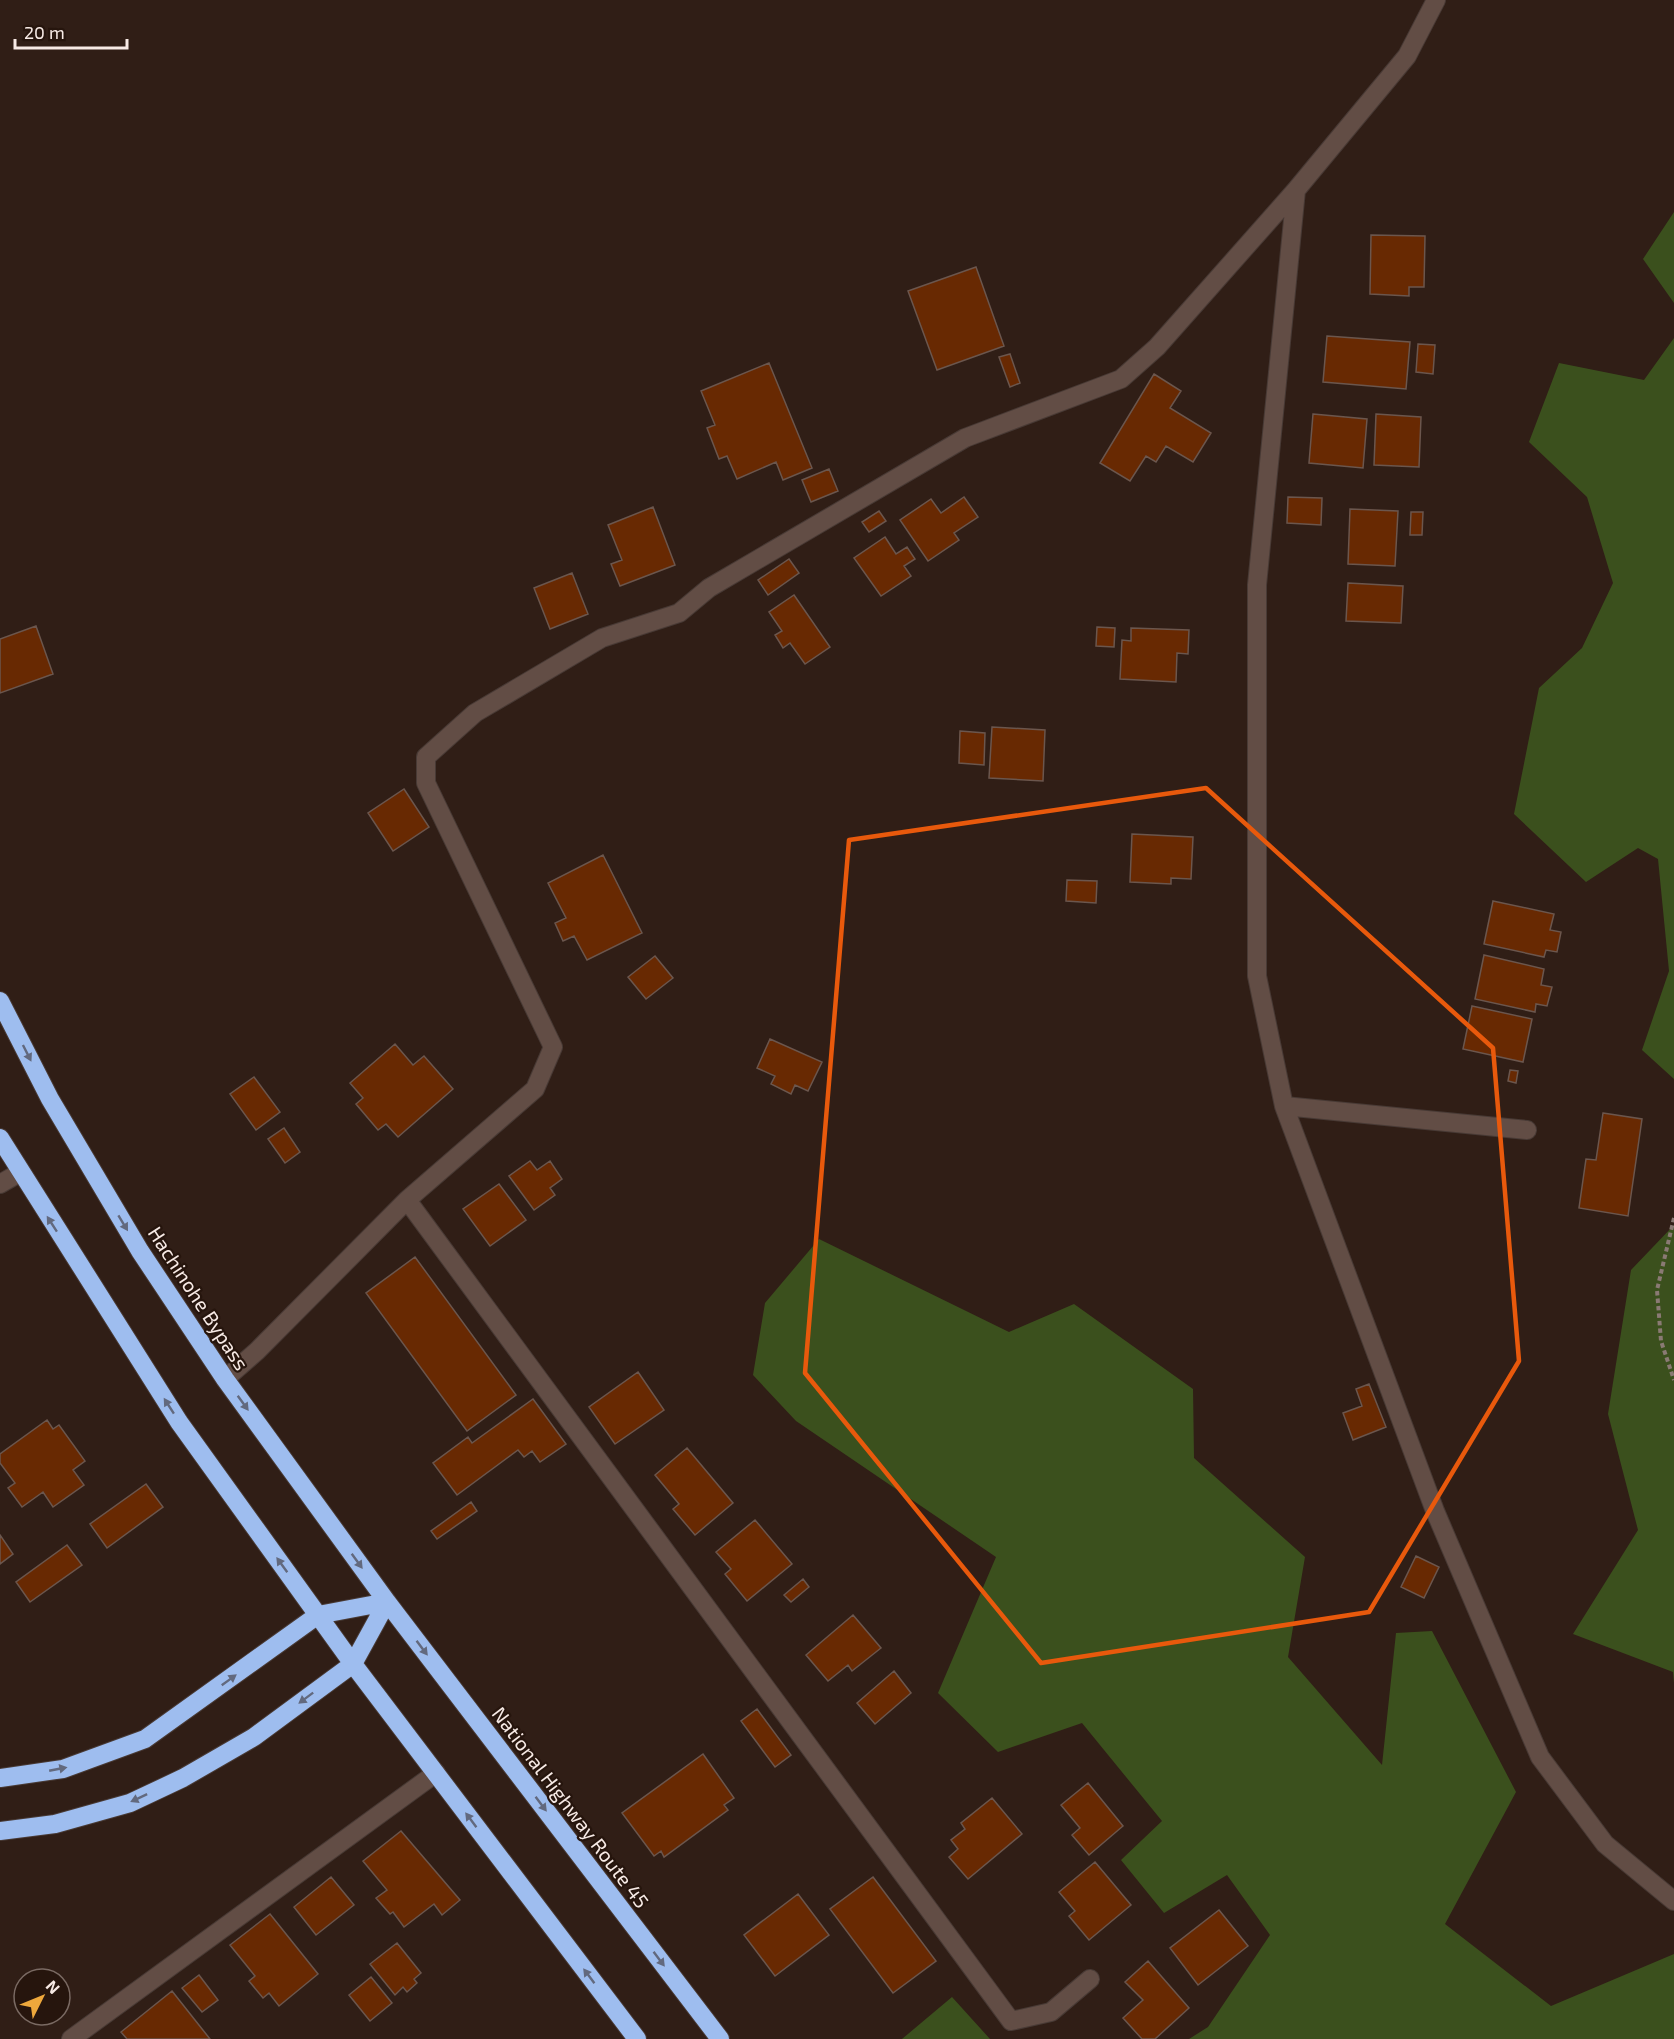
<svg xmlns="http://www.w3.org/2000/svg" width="1674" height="2039" viewBox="0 0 1674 2039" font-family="'Exo 2',sans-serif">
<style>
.green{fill:#3b501d}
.building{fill:#682902;stroke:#6b564d;stroke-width:1.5}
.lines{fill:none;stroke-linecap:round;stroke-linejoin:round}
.minor-casing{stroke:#483a35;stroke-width:20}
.highway-casing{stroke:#483a35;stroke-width:20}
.path{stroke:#8a7a74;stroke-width:4;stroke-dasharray:4.5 3;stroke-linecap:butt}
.minor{stroke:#624d45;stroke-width:18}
.highway{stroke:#9ebdef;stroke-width:18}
.oneway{fill:#62697e}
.marked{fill:none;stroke:#e8590c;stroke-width:4.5;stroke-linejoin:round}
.labels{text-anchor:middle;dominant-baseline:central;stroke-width:4.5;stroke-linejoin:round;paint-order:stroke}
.street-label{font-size:20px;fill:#f7eae5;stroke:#26150d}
</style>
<rect width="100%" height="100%" fill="#301e16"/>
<path class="green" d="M 1674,212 L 1674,303 L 1643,259 Z
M 1674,338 L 1674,1079 L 1642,1050 L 1669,971 L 1658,859 L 1638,848 L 1586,882 L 1514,814 L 1539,688 L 1582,648 L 1613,583 L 1587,497 L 1529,442 L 1559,363 L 1644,380 Z
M 1674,1225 L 1674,1683 L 1673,1672 L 1573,1634 L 1638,1530 L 1608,1414 L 1631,1270 Z
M 819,1239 L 1009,1332 L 1074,1304 L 1193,1389 L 1194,1458 L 1305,1557 L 1288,1657 L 1382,1765 L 1396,1633 L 1432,1631 L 1516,1792 L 1445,1924 L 1551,2006 L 1674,1954 L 1674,2039 L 1189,2039 L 1208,2027 L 1270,1935 L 1227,1875 L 1164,1913 L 1121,1860 L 1162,1821 L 1082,1723 L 998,1752 L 938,1693 L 996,1557 L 796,1421 L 753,1375 L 765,1303 Z
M 952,1997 L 990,2039 L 902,2039 Z"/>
<path class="building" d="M 1371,235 L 1425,236 L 1424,287 L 1409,287 L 1409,296 L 1370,294 Z
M 976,267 L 1004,346 L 937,370 L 908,291 Z
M 1327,336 L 1410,342 L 1406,389 L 1323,382 Z
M 1418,344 L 1435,345 L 1433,374 L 1416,372 Z
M 1010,354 L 1020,383 L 1010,387 L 999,357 Z
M 769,363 L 812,468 L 783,480 L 776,462 L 737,479 L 727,456 L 719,459 L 707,428 L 715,425 L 701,391 Z
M 1154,374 L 1181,391 L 1170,408 L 1211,433 L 1193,462 L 1166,446 L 1156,462 L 1146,456 L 1130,481 L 1100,463 Z
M 1313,414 L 1367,419 L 1363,468 L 1309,463 Z
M 1376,414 L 1421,417 L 1419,467 L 1374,465 Z
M 829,469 L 838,491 L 811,502 L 802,480 Z
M 964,497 L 978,517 L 954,533 L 959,540 L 928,561 L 900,520 L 931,499 L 941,513 Z
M 1288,497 L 1322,498 L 1321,525 L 1287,523 Z
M 653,507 L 675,565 L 620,586 L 611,564 L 622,560 L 608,525 Z
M 1350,509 L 1398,511 L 1395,566 L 1348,564 Z
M 879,511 L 886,521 L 869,532 L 862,522 Z
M 1411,512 L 1423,512 L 1422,535 L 1410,535 Z
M 885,537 L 896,554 L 907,547 L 915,559 L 904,566 L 911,576 L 881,596 L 854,558 Z
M 789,559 L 799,573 L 768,595 L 758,580 Z
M 572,573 L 588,614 L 550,629 L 534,588 Z
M 1348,583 L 1403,586 L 1401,623 L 1346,621 Z
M 794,595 L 830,647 L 805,664 L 790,643 L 783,648 L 775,635 L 782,631 L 769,612 Z
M 36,626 L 53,674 L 0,693 L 0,639 Z
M 1097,627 L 1115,628 L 1114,647 L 1096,646 Z
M 1131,628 L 1189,630 L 1188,654 L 1177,653 L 1176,682 L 1120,679 L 1122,640 L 1131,641 Z
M 992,727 L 1045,730 L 1043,781 L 989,778 Z
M 960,731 L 985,733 L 984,765 L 959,763 Z
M 404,789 L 429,827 L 393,851 L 368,813 Z
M 1132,834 L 1193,837 L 1191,879 L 1171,878 L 1171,884 L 1130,882 Z
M 603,855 L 642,933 L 587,960 L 574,936 L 563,941 L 555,923 L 566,918 L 548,883 Z
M 1067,880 L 1097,881 L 1096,903 L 1066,901 Z
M 1493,901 L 1554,914 L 1550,930 L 1561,932 L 1557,952 L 1546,950 L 1544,957 L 1484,944 Z
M 1484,955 L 1544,969 L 1541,985 L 1552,987 L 1547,1006 L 1536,1004 L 1535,1012 L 1475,999 Z
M 655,956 L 673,978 L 646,999 L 628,977 Z
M 1472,1006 L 1532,1019 L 1523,1062 L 1463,1049 Z
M 770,1039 L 822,1062 L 808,1091 L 795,1085 L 791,1094 L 771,1084 L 775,1076 L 757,1068 Z
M 395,1044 L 413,1065 L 424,1056 L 453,1089 L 398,1137 L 386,1124 L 378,1130 L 356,1104 L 363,1098 L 350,1083 Z
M 1510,1070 L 1518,1071 L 1516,1083 L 1508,1081 Z
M 254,1077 L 280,1112 L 256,1130 L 230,1094 Z
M 1603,1113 L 1642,1119 L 1628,1216 L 1579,1208 L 1586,1159 L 1596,1160 Z
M 284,1128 L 300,1152 L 285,1163 L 268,1139 Z
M 530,1161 L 537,1170 L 550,1161 L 562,1179 L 550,1188 L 555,1195 L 534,1210 L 509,1176 Z
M 499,1184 L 526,1220 L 490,1246 L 463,1209 Z
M 415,1257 L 516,1395 L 467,1431 L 366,1293 Z
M 638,1372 L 664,1410 L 615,1444 L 589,1407 Z
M 1369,1384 L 1386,1427 L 1353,1440 L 1343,1413 L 1362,1406 L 1356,1389 Z
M 533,1399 L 566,1444 L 540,1462 L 532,1451 L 524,1457 L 518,1450 L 457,1495 L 433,1463 L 468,1437 L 472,1443 Z
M 47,1420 L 53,1429 L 59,1425 L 85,1461 L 73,1470 L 84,1485 L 53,1507 L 43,1492 L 22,1507 L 8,1488 L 15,1483 L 0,1463 L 0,1454 Z
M 687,1448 L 733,1503 L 695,1535 L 673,1509 L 679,1504 L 655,1475 Z
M 146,1484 L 163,1507 L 107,1548 L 90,1524 Z
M 471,1502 L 477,1511 L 437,1539 L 431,1531 Z
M 755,1520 L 792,1564 L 747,1601 L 725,1574 L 731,1569 L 716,1552 Z
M 0,1535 L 13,1554 L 0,1564 Z
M 67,1545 L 82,1565 L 30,1602 L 16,1582 Z
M 1416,1556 L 1439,1567 L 1424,1598 L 1401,1587 Z
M 803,1579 L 809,1587 L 791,1602 L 784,1595 Z
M 853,1615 L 881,1648 L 852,1671 L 848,1665 L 828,1681 L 806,1655 Z
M 894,1671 L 911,1693 L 875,1724 L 857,1703 Z
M 757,1709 L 791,1755 L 775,1767 L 741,1721 Z
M 703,1754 L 734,1798 L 724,1805 L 728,1810 L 664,1857 L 661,1851 L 654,1856 L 622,1813 Z
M 1088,1783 L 1123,1826 L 1089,1855 L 1072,1835 L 1080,1828 L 1061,1805 Z
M 992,1798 L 1022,1834 L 968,1879 L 949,1857 L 958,1849 L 951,1840 L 965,1829 L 961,1823 Z
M 401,1831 L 460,1900 L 442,1915 L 434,1904 L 404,1927 L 393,1912 L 390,1914 L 376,1898 L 387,1890 L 363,1861 Z
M 1095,1862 L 1131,1905 L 1089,1940 L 1069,1916 L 1075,1911 L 1059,1892 Z
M 331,1877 L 354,1905 L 316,1935 L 294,1907 Z
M 873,1877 L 936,1961 L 893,1993 L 830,1909 Z
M 798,1894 L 829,1935 L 775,1976 L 744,1935 Z
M 1219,1910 L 1248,1946 L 1198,1985 L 1170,1948 Z
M 270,1914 L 318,1974 L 279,2006 L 269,1993 L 263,1998 L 249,1981 L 255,1976 L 230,1945 Z
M 397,1943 L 421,1973 L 414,1979 L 417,1983 L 407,1992 L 403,1987 L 395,1995 L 370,1964 Z
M 1148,1961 L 1189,2008 L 1155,2039 L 1142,2039 L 1123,2018 L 1143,2000 L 1125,1982 Z
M 199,1975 L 218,2000 L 202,2012 L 182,1988 Z
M 371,1977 L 392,2003 L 370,2021 L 349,1995 Z
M 172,1991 L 210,2039 L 127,2039 L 121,2032 Z"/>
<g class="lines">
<defs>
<path id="minor" d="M 1436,0 L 1407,56 L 1296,190 L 1257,585 L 1257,976 L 1284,1106 L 1435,1511 L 1540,1757 L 1605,1844 L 1674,1901
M 1284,1106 L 1527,1130
M 0,1184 L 19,1173
M 407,1200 L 1011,2021 L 1051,2012 L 1090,1979
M 225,1379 L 257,1351 L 407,1200 L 535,1089 L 553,1047 L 426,783 L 426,757 L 475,713 L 602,638 L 679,613 L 709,588 L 965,438 L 1121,379 L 1157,347 L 1296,190
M 71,2039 L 436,1773"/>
<path id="highway" d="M 0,1001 L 50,1099 L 140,1251 L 225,1379 L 387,1602 L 720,2039
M 0,1138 L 179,1422 L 353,1664 L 637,2039
M 0,1778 L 63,1769 L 145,1739 L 318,1615 L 387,1602
M 0,1831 L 55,1824 L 130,1803 L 183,1778 L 254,1737 L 353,1664 L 387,1602"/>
</defs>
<use href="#minor" class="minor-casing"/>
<use href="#highway" class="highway-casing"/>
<path class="path" d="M 1674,1218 L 1657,1290 L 1661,1341 L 1674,1380"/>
<use href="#minor" class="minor"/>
<use href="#highway" class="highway"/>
</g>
<defs><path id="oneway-solid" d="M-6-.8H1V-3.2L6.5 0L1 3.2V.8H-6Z" transform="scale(1.5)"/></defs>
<g class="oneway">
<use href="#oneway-solid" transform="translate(27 1053) rotate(63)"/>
<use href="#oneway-solid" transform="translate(123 1223) rotate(59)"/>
<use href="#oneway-solid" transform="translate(52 1224) rotate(-123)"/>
<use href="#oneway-solid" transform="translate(243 1403) rotate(54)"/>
<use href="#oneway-solid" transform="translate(169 1406) rotate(-123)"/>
<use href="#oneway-solid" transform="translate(357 1561) rotate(54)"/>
<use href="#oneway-solid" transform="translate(282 1565) rotate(-126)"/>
<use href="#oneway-solid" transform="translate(422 1648) rotate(53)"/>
<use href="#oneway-solid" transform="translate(229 1680) rotate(-36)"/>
<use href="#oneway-solid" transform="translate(306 1698) rotate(143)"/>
<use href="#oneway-solid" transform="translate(58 1769) rotate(-11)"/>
<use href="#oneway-solid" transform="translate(139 1798) rotate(155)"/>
<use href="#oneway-solid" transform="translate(541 1804) rotate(53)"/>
<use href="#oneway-solid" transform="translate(471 1820) rotate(-127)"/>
<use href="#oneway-solid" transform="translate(659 1959) rotate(53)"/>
<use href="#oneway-solid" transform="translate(589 1976) rotate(-127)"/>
</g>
<path class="marked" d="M 1206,788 L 1493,1048 L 1519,1361 L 1369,1612 L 1041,1663 L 805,1373 L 849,840 Z"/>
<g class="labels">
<g class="street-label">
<text transform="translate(199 1298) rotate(57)">Hachinohe Bypass</text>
<text transform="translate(571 1807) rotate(53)">National Highway Route 45</text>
</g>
</g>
<g transform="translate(42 1997) rotate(47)"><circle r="28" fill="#26150d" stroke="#7a6a63" stroke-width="1.5"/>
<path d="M0-4.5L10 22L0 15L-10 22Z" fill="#eea83c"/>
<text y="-9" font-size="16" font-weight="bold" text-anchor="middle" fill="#f7eae5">N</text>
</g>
<path d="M15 39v9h112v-9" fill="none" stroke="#f7eae5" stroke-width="3"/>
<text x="24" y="39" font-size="18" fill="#f7eae5" stroke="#26150d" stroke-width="4.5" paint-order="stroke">20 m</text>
</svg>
